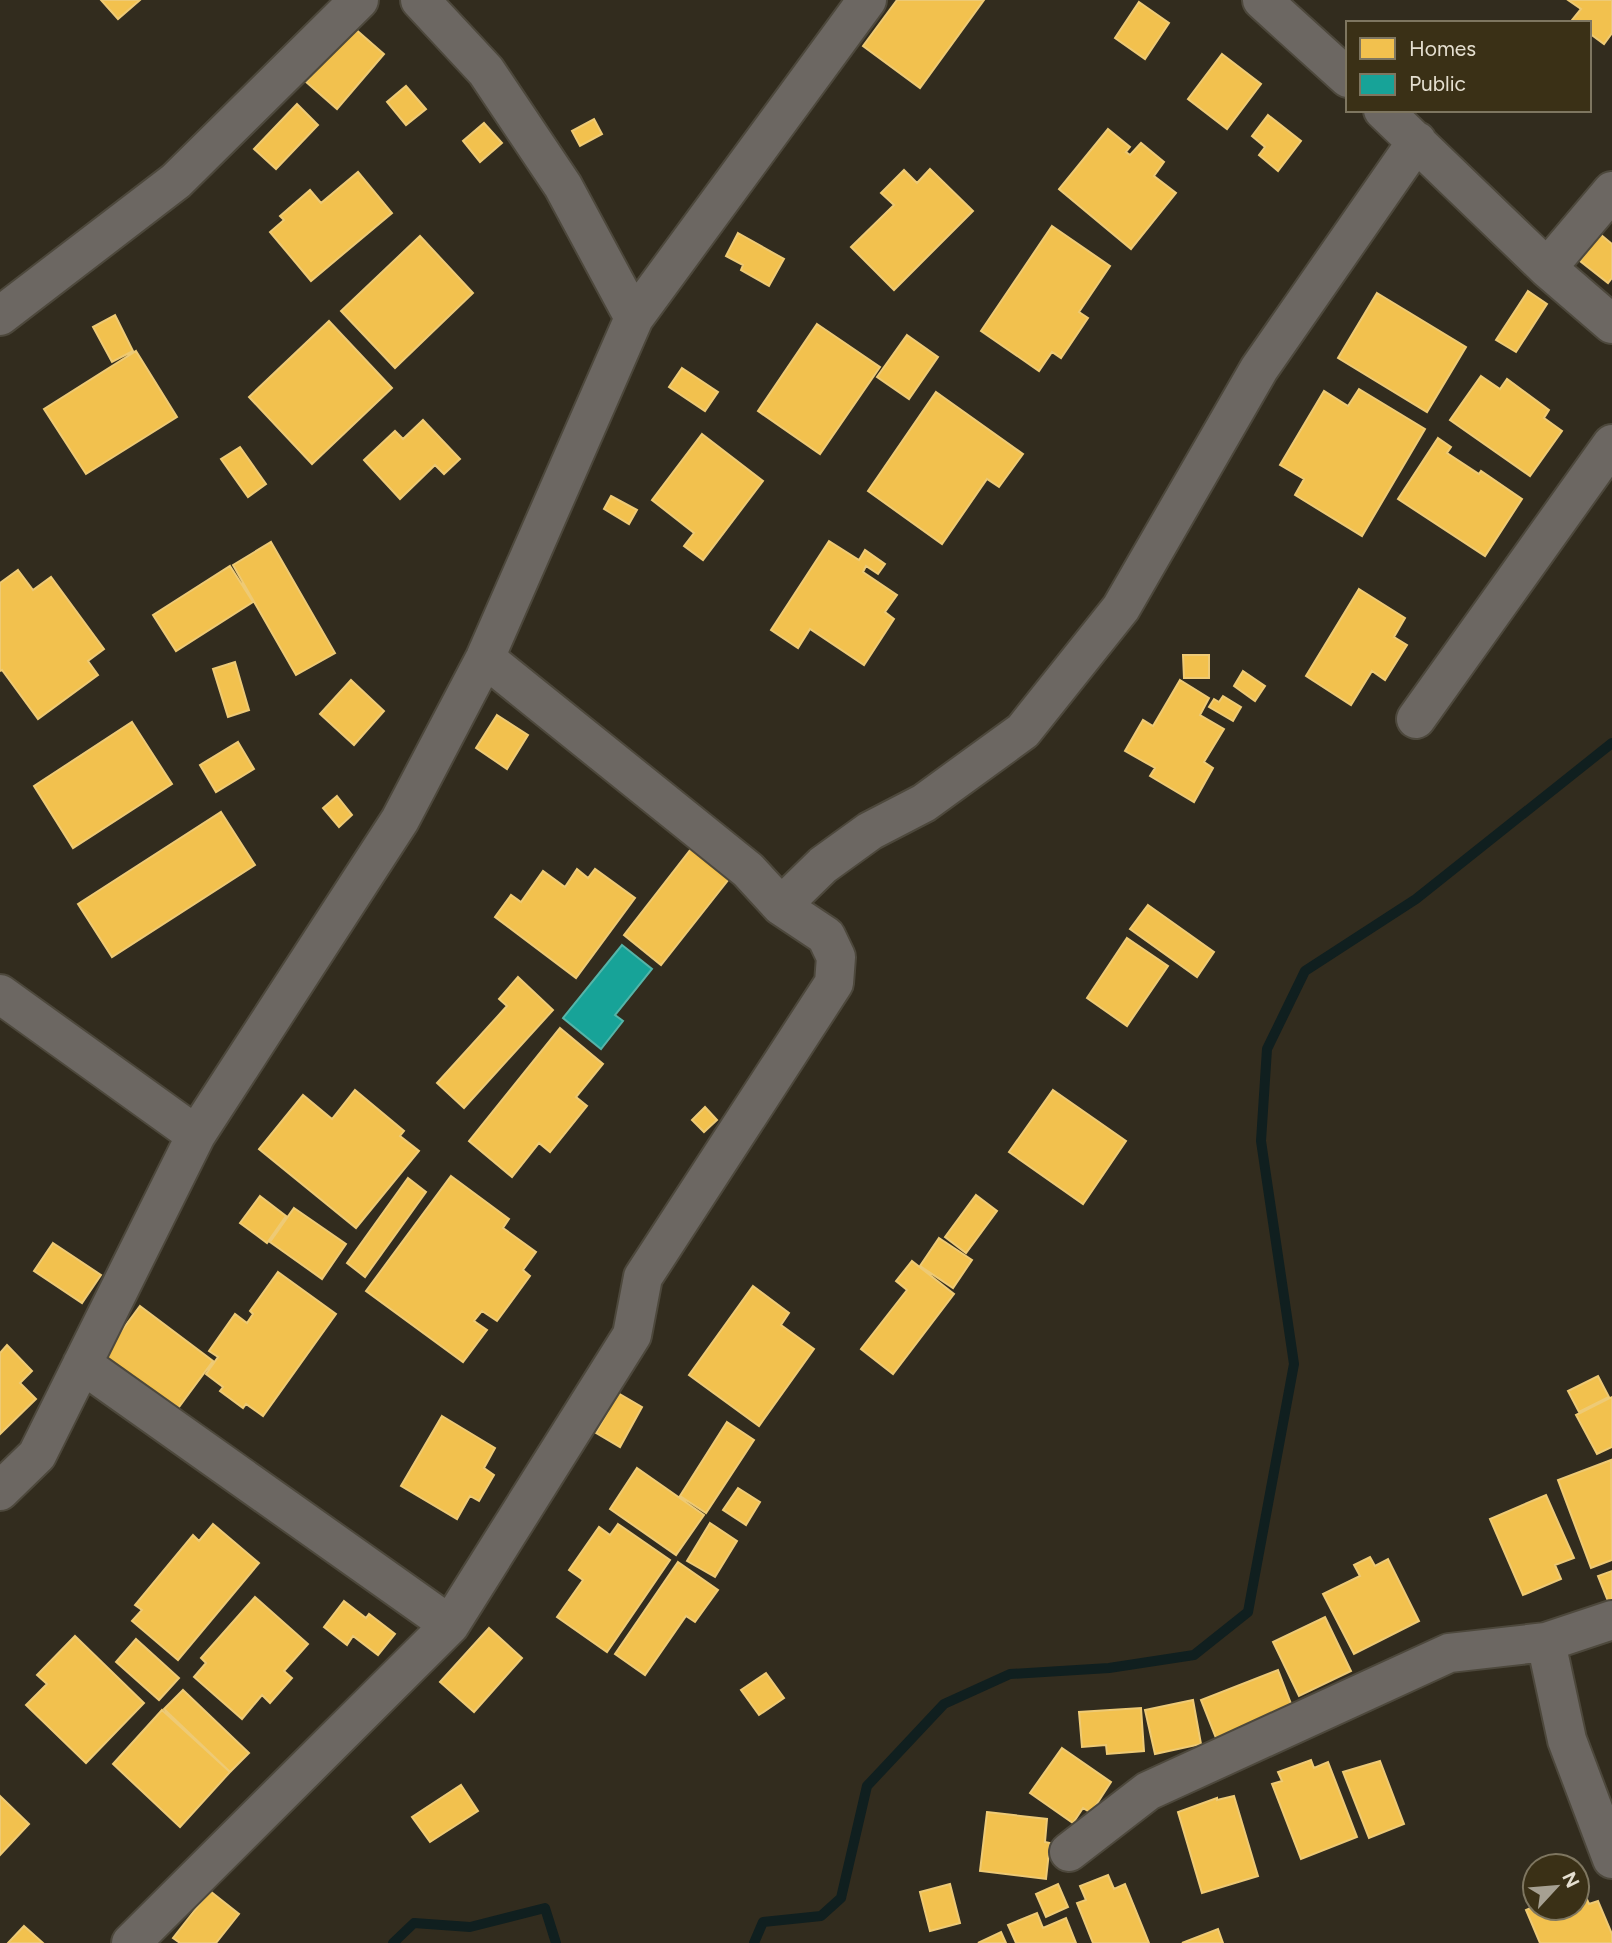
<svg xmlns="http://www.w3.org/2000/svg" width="1612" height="1943" viewBox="0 0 1612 1943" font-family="Figtree,sans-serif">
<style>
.homes{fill:#f2c14e;stroke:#eeca75;stroke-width:2}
.public{fill:#17a398;stroke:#55b5a9;stroke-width:2}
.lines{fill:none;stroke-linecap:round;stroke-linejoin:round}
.stream{stroke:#101f1f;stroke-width:10}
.minor-casing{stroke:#4d483c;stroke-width:42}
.minor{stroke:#6c6762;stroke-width:38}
</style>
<rect width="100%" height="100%" fill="#322c1e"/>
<path class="homes" d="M 101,0 L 140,0 L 118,19 Z
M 897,0 L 984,0 L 920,88 L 863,46 Z
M 1568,0 L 1612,0 L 1612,33 L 1604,44 L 1589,33 L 1589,23 L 1576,23 L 1572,20 L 1581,9 Z
M 1139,2 L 1169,23 L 1145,59 L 1115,38 Z
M 353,27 L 384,54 L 337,109 L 306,82 Z
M 1222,54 L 1261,84 L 1227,129 L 1188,99 Z
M 406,86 L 426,109 L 406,125 L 387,102 Z
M 297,104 L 318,125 L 276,169 L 254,149 Z
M 1268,115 L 1301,141 L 1278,171 L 1259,155 L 1265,147 L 1252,136 Z
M 594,119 L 602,134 L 580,146 L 572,131 Z
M 484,123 L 502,143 L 480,162 L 463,141 Z
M 1108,129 L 1130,147 L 1126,152 L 1130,155 L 1141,143 L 1164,162 L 1154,176 L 1176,193 L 1131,249 L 1059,189 Z
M 930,169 L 973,211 L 894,290 L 851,247 L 894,205 L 881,193 L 904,170 L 917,183 Z
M 358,172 L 392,213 L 311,281 L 270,232 L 284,220 L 280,216 L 310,190 L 321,203 Z
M 1052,226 L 1110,266 L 1079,312 L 1088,318 L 1061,358 L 1052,352 L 1039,371 L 981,331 Z
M 738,233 L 784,259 L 769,286 L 741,270 L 743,265 L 726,256 Z
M 1600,234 L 1612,244 L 1612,278 L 1608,283 L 1580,261 Z
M 420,236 L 473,293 L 395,368 L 341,311 Z
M 1528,291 L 1547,304 L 1516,352 L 1496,340 Z
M 1377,293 L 1466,347 L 1427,412 L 1338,358 Z
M 115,315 L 133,351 L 112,362 L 93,327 Z
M 329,321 L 392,388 L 312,464 L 249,397 Z
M 817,324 L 880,367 L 820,454 L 758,411 Z
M 907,335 L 938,357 L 909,399 L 877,377 Z
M 136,351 L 177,417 L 86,474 L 44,409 Z
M 682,368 L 718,392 L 705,411 L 669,387 Z
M 1481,376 L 1500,389 L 1507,379 L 1549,410 L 1544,418 L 1562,431 L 1530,476 L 1450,420 Z
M 1359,389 L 1425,429 L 1362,536 L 1295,495 L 1304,479 L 1280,465 L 1324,391 L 1348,406 Z
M 936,392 L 1023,454 L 999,487 L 987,479 L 942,544 L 868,491 Z
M 423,420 L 460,459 L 444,474 L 435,465 L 400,499 L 364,460 L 395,431 L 403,439 Z
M 702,434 L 763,481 L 703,560 L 684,546 L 694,533 L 652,500 Z
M 1438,438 L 1451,447 L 1447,453 L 1479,474 L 1481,471 L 1522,499 L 1485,556 L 1398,499 Z
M 240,447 L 266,484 L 248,497 L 221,459 Z
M 611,496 L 637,510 L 629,524 L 604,509 Z
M 829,541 L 859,560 L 865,550 L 885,564 L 878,574 L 866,566 L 863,572 L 897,595 L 885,612 L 894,619 L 864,665 L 810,629 L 798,648 L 771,630 Z
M 271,542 L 335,653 L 296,675 L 233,565 Z
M 230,566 L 253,602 L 176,651 L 153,615 Z
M 18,570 L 33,590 L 51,577 L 104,649 L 88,661 L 98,675 L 38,719 L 2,670 L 0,671 L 0,583 Z
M 1359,589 L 1405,618 L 1394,637 L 1407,645 L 1385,680 L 1372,671 L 1351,705 L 1306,676 Z
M 1183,655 L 1209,655 L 1209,678 L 1184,678 Z
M 235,662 L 249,710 L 228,717 L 213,669 Z
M 1243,671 L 1265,686 L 1255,701 L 1234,686 Z
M 351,680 L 384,711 L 354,745 L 320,714 Z
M 1180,680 L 1209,698 L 1200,715 L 1224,729 L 1204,762 L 1213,768 L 1194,802 L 1150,776 L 1155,768 L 1125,751 L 1143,720 L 1153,726 Z
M 1223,696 L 1241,707 L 1233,721 L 1209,707 L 1214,699 L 1219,702 Z
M 497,715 L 528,735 L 507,769 L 476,748 Z
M 132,722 L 172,784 L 73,848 L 34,786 Z
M 238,742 L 254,769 L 216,792 L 200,765 Z
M 337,796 L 352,815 L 339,827 L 323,808 Z
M 221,812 L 255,865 L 112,957 L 78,904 Z
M 691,849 L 729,879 L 661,965 L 624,935 Z
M 577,869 L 588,878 L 595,869 L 635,898 L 576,978 L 495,917 L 511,895 L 521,902 L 543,871 L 565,887 Z
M 1148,905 L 1214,952 L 1197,977 L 1130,929 Z
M 1127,938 L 1168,966 L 1127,1026 L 1087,998 Z
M 518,977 L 553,1010 L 464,1108 L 437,1083 L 507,1006 L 499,999 Z
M 560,1028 L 603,1064 L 576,1097 L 587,1106 L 550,1152 L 539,1143 L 512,1177 L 469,1141 Z
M 355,1090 L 404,1131 L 400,1136 L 419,1151 L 356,1228 L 259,1149 L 303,1095 L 332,1119 Z
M 1053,1090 L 1126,1141 L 1083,1204 L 1009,1152 Z
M 705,1107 L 717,1120 L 704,1132 L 692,1120 Z
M 451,1176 L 509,1219 L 503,1228 L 536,1252 L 523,1270 L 530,1276 L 497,1321 L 482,1311 L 474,1321 L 487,1330 L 463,1362 L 366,1291 Z
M 408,1178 L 426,1192 L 365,1277 L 347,1263 Z
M 976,1195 L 997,1211 L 966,1253 L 945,1237 Z
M 260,1196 L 286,1216 L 267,1243 L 240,1223 Z
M 294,1208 L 346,1244 L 322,1279 L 270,1242 Z
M 939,1238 L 972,1260 L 953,1288 L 920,1266 Z
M 53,1243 L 101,1275 L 82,1303 L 34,1271 Z
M 912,1261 L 954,1294 L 893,1374 L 861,1349 L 907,1290 L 896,1281 Z
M 278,1272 L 336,1314 L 263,1416 L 246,1404 L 243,1408 L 220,1391 L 223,1387 L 206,1374 L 218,1357 L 209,1351 L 235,1314 L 247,1323 L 253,1314 L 250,1311 Z
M 753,1286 L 789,1313 L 781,1325 L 814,1349 L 759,1426 L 689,1375 Z
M 140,1306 L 213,1361 L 176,1411 L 103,1356 Z
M 7,1345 L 32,1371 L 20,1383 L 36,1399 L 0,1434 L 0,1353 Z
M 1598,1376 L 1609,1397 L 1579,1412 L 1568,1391 Z
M 618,1393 L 642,1407 L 620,1447 L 596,1433 Z
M 1612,1397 L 1612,1447 L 1597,1454 L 1576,1415 Z
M 442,1416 L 495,1448 L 484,1468 L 494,1475 L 479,1501 L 470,1496 L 457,1519 L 401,1486 Z
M 727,1422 L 754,1440 L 706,1513 L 680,1496 Z
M 1611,1460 L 1612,1560 L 1591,1568 L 1558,1480 Z
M 637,1468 L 704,1515 L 676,1555 L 610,1509 Z
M 738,1488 L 760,1502 L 746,1525 L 723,1510 Z
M 1546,1495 L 1574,1558 L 1555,1565 L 1561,1579 L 1523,1595 L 1490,1519 Z
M 710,1523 L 737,1541 L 715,1577 L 687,1561 Z
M 213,1524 L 259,1563 L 178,1660 L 132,1621 L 142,1610 L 135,1605 L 193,1535 L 199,1541 Z
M 618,1524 L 670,1560 L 607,1652 L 557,1617 L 583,1580 L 569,1570 L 599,1527 L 610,1535 Z
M 1370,1557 L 1375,1566 L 1388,1559 L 1419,1621 L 1354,1654 L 1323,1594 L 1360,1576 L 1354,1565 Z
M 678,1562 L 718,1590 L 695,1622 L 686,1616 L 645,1675 L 615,1654 Z
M 1612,1571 L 1612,1605 L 1610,1606 L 1598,1576 Z
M 255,1597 L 308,1644 L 284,1671 L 292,1678 L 270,1703 L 262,1695 L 242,1719 L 194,1677 L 206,1663 L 201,1658 Z
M 344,1601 L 366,1618 L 369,1614 L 395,1634 L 378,1655 L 353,1636 L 347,1645 L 324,1627 Z
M 1325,1617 L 1351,1671 L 1299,1696 L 1273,1642 Z
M 489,1628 L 522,1658 L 474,1712 L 440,1682 Z
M 75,1636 L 144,1703 L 86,1763 L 26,1705 L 47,1684 L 37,1675 Z
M 136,1639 L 179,1678 L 159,1700 L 116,1662 Z
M 1278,1670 L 1293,1709 L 1216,1738 L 1201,1700 Z
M 766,1673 L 784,1698 L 759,1715 L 741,1690 Z
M 183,1690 L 249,1753 L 230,1772 L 164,1709 Z
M 1193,1700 L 1201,1744 L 1155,1754 L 1145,1710 Z
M 1141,1708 L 1144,1751 L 1107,1754 L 1106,1745 L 1082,1747 L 1079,1712 Z
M 162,1710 L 230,1772 L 180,1827 L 113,1764 Z
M 1062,1748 L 1111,1782 L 1091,1813 L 1083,1808 L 1073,1823 L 1030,1793 Z
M 1311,1760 L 1314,1768 L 1328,1762 L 1357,1837 L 1301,1859 L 1272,1784 L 1282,1781 L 1278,1772 Z
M 1380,1761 L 1404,1824 L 1369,1838 L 1343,1772 Z
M 461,1785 L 478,1811 L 430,1842 L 412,1817 Z
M 0,1796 L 29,1824 L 0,1855 Z
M 1234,1796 L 1258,1876 L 1202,1893 L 1178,1812 L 1217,1798 L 1217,1800 Z
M 987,1812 L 1047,1819 L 1045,1842 L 1050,1843 L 1046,1879 L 980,1871 Z
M 1108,1875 L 1114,1889 L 1125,1884 L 1149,1943 L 1093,1943 L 1077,1903 L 1086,1900 L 1080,1886 Z
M 950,1884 L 960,1923 L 930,1931 L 920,1892 Z
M 1058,1884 L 1068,1907 L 1046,1917 L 1036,1894 Z
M 1581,1886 L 1589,1904 L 1598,1901 L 1612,1934 L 1612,1943 L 1540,1943 L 1526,1910 L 1535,1906 L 1535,1908 L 1577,1908 L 1577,1888 Z
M 210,1891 L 239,1914 L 216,1943 L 180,1943 L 173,1938 Z
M 1037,1913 L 1043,1928 L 1066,1918 L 1076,1943 L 1016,1943 L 1008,1925 Z
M 24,1926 L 43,1943 L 8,1943 Z
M 1218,1929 L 1223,1943 L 1182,1943 Z
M 1001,1932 L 1006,1943 L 978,1943 Z"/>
<path class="public" d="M 622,945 L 652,969 L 615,1015 L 623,1021 L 601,1049 L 563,1018 Z"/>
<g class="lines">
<path class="stream" d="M 393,1943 L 414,1923 L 470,1927 L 545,1908 L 556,1943
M 754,1943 L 763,1922 L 821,1916 L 841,1898 L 867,1786 L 944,1704 L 1010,1674 L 1109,1668 L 1194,1655 L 1248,1612 L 1294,1364 L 1261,1141 L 1267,1049 L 1305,971 L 1416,899 L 1612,743"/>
<defs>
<path id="minor" d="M 1262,0 L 1348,78
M 1383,110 L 1547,268 L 1612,324
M 1547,268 L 1612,191
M 0,316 L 176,181 L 359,0
M 634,318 L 867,0
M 1416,719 L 1612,444
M 781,906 L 823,865 L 870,831 L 924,803 L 1023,731 L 1121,608 L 1259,369 L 1417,141
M 0,994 L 196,1135
M 82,1364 L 450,1625
M 0,1491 L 37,1455 L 196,1135 L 400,820 L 485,658 L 634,318 L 563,186 L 486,71 L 420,0
M 1546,1642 L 1567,1740 L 1612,1859
M 1069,1852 L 1148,1791 L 1449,1653 L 1546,1642 L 1612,1620
M 131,1943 L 450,1625 L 632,1335 L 643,1277 L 834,983 L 836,957 L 826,936 L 781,906 L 748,870 L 485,658"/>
</defs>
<use href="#minor" class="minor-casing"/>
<use href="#minor" class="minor"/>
</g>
<rect x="1346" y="21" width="245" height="91" fill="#3a3016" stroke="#7e7660" stroke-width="2"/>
<rect x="1360" y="38" width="35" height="21" fill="#f2c14e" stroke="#7e7660" stroke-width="2"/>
<text x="1409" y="56" font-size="21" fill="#e5dfd0">Homes</text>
<rect x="1360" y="74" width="35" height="21" fill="#17a398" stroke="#7e7660" stroke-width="2"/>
<text x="1409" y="91" font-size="21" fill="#e5dfd0">Public</text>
<g transform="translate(1556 1887) rotate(64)"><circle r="33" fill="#3a3016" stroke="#7e7660" stroke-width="2"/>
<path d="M0-5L12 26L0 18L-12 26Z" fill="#a6a092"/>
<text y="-10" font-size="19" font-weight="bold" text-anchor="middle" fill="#e5dfd0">N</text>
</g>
</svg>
